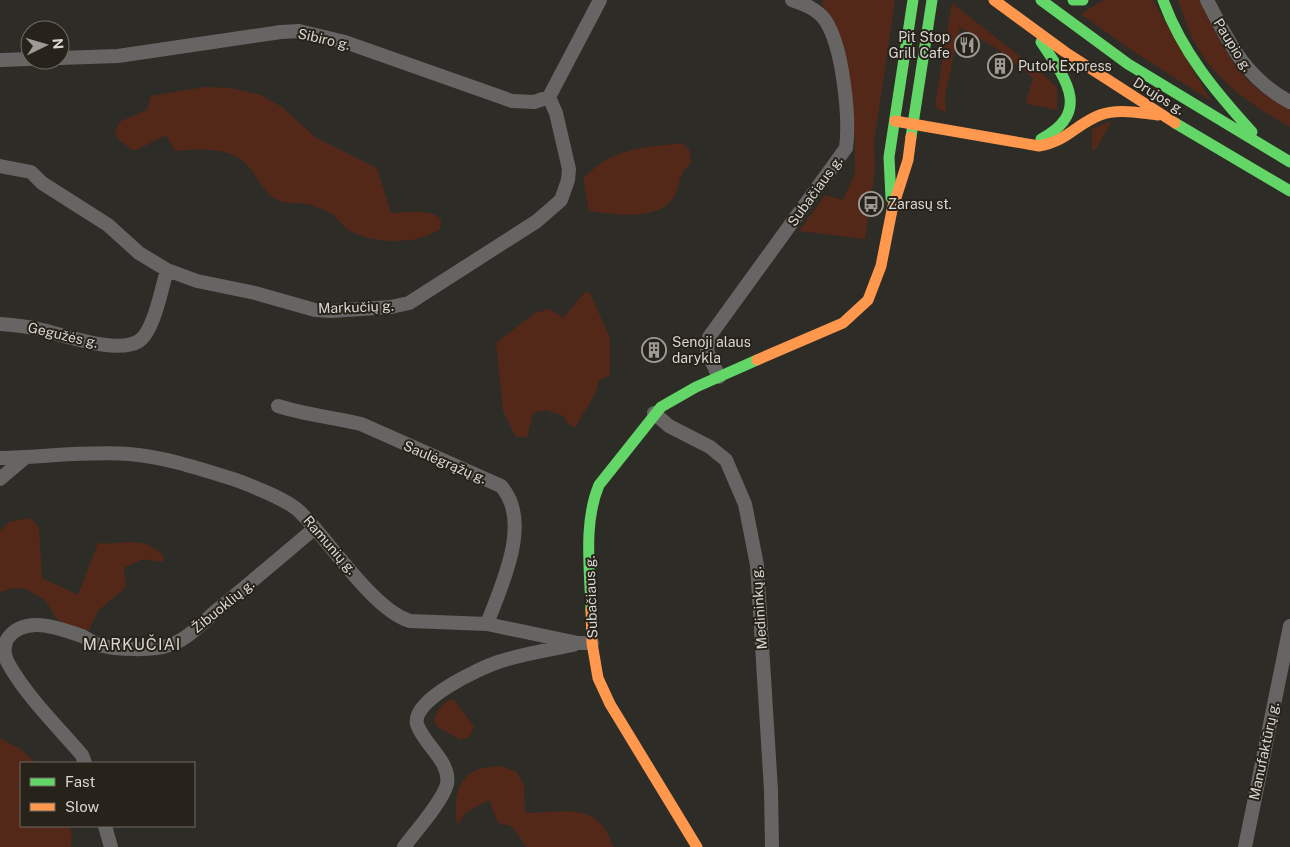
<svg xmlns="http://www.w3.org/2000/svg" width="1290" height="847" viewBox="0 0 1290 847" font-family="'Public Sans',sans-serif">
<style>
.green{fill:#532819}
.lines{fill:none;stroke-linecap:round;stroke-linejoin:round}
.street{stroke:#666563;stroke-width:14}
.fast{stroke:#63d668;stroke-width:11}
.slow{stroke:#ff974d;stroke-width:11}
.labels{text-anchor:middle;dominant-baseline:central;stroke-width:4;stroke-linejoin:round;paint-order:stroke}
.poi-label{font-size:14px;fill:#dad7d2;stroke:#27231b;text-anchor:start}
.street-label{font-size:14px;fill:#dad7d2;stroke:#27231b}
.quarter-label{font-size:16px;letter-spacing:1px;fill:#dad7d2;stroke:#27231b}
</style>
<rect width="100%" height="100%" fill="#2e2c27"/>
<path class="green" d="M 823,0 L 895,0 L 874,143 L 875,170 L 865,239 L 799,231 L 825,195 L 843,200 L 855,173 L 855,141 L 844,57 L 836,26 L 822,5 Z
M 1104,0 L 1153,0 L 1211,101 L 1131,50 L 1081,14 Z
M 1178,0 L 1200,0 C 1216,33 1230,67 1259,90 C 1268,97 1280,102 1290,108 L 1290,127 C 1254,107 1215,81 1195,43 C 1188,30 1183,14 1178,0 Z
M 952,3 L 1050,80 L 1057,88 L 1057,110 L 1027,104 L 1026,100 L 1033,78 L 999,50 L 960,27 L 945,96 L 946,112 L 938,109 L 935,105 Z
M 205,87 L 231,88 L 261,95 L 282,107 L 315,137 L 377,168 L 391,213 C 408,213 428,208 441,219 L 440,229 C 418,245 376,244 352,232 C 344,228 339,220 332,214 C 327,211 320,209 315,206 C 302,201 286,206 274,198 C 261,189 257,175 247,165 C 228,146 200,149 175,151 L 166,135 L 134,151 L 120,141 L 115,131 L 121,121 L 147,110 L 151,96 Z
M 1112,121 L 1096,149 L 1092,150 L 1092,129 Z
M 682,143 L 690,151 L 691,163 C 676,176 682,184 674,197 C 657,222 614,214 589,211 L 583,179 C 613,147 641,148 682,143 Z
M 585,292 L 590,293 L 610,338 L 610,375 L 598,381 C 596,400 582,411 576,428 L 567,423 L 564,416 L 546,410 L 533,413 L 527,437 L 516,437 L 503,411 L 496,343 L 535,313 L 550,309 L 563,318 Z
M 28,518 L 35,522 L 39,528 L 42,578 L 78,595 L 98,543 C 126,546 141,534 164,556 L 163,562 L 143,559 L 124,568 L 126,587 L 98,611 L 89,630 L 76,631 L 57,619 L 45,600 L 26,589 L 13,588 L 0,592 L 0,531 L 9,522 Z
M 451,699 L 455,701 L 474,726 L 470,736 L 461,740 L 439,728 L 434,722 C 435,712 442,703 451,699 Z
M 0,738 L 22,750 L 35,763 L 21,763 L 21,826 L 70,826 L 72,837 L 71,847 L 0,847 Z
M 501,766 L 517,772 L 524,786 L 525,813 C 563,813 599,800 613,847 L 527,847 L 511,826 L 498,823 L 489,800 L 465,813 L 458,825 C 452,807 456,777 477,770 C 484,767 493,767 501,766 Z"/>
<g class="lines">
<path class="street" d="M 1207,0 C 1229,43 1245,78 1290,102
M 60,58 L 118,56 L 281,32 L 299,31 L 345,42 L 512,101 L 534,102 L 549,97
M 0,60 L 30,59
M 0,166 L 31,172 L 42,183 L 108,225 L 139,253 L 167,270 L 197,281 L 255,293 L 315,310 L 331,311 L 391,307 L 409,303 L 537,221 L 561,200 L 568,180 L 569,169 L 556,113 L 549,97 L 600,0
M 0,324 C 13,325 25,326 38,329 C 62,334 117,355 139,341 C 154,331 162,287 167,270
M 719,377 L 707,351 L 709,337 L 846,148 C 850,118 843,46 825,20 C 817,9 804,4 792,0
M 278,406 C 306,415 333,417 361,424 L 501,486 C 533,522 501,586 487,624
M 654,413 L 669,426 L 710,447 L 726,460 L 745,504 L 757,565 L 771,790 L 772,847
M 0,458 C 43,457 86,451 129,454 C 166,457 201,469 236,480 C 254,487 287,499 300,512 C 329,540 373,610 410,621 L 487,624 L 578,643 L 592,643
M 0,479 L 26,457
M 85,763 L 82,755 C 57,726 27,697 8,663 C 4,656 3,645 8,638 C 25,615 59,628 82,636 C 87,638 93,643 99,645 C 116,650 154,651 170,645 C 188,639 202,623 216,611 C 249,584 282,556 315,528
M 105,826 L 111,847
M 404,847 C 415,832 443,801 447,784 C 451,761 423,744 417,724 C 411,700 480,668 498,662 C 522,654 548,650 573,645
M 1245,847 L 1290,626"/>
<path class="fast" d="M 1041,0 L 1128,64 L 1290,162
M 1073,0 L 1083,0
M 1163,0 C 1182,52 1215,91 1252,132
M 1041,42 C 1066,79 1092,112 1041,139
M 1175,123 L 1290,191
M 911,137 L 932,0
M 891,198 L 889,157 L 913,0
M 591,610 C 590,570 583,523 599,485 L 661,407 L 696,387 L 757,360"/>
<path class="slow" d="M 994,0 L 1065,52 L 1175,123
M 895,121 L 1039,146 C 1068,141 1076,124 1100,115 C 1118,108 1139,113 1158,115
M 757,360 L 843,323 L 868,300 L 881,266 L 892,210 L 908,160 L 911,137
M 591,610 L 592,643 L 598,678 L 610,704 L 697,847"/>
</g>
<defs>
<symbol id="restaurant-ring" viewBox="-11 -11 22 22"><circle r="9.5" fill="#27231b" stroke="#9e9b96" stroke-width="1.5"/><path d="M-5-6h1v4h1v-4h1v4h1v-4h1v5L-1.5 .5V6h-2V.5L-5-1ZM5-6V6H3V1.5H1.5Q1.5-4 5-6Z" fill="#9e9b96"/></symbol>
<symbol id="building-ring" viewBox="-11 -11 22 22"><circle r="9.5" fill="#27231b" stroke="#9e9b96" stroke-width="1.5"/><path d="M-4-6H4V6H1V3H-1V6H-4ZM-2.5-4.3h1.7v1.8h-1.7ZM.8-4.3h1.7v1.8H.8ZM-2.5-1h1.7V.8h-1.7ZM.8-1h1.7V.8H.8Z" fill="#9e9b96"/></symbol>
<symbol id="bus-ring" viewBox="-11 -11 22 22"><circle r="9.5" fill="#27231b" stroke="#9e9b96" stroke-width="1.5"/><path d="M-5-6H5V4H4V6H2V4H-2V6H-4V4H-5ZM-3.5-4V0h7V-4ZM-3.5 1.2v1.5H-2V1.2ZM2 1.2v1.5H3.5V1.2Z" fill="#9e9b96"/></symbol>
</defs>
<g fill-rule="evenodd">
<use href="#restaurant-ring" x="953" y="31" width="28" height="28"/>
<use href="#building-ring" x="986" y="52" width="28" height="28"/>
<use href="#bus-ring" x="857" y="190" width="28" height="28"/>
<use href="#building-ring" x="640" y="336" width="28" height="28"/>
</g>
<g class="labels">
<g class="poi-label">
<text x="950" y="37" text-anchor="end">Pit Stop<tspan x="950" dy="16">Grill Cafe</tspan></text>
<text x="1018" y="66">Putok Express</text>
<text x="888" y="204">Zarasų st.</text>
<text x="672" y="342">Senoji alaus<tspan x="672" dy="16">darykla</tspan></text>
</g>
<g class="street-label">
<text transform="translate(324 39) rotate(13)">Sibiro g.</text>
<text transform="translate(1233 45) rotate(58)">Paupio g.</text>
<text transform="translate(1159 96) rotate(32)">Drujos g.</text>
<text transform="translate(815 191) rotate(-54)">Subačiaus g.</text>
<text transform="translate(356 307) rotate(-2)">Markučių g.</text>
<text transform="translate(63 335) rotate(13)">Gegužės g.</text>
<text transform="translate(445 462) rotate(23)">Saulėgrąžų g.</text>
<text transform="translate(330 545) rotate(49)">Ramunių g.</text>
<text transform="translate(591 597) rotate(-92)">Subačiaus g.</text>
<text transform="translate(223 606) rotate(-39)">Žibuoklių g.</text>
<text transform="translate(759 608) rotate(-94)">Medininkų g.</text>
<text transform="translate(1264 751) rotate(-78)">Manufaktūrų g.</text>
</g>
<g class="quarter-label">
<text x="132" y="644">MARKUČIAI</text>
</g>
</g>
<rect x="20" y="762" width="175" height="65" fill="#27231b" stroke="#6f6b64"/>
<rect x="30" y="778" width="25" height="8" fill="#63d668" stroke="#6f6b64"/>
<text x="65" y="787" font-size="15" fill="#dad7d2">Fast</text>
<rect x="30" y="803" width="25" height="8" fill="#ff974d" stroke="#6f6b64"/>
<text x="65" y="812" font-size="15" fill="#dad7d2">Slow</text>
<g transform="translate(45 45) rotate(85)"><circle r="24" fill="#27231b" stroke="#6f6b64"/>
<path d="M0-4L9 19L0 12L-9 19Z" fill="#9e9b96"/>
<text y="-8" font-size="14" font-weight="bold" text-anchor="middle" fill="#dad7d2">N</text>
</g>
</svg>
